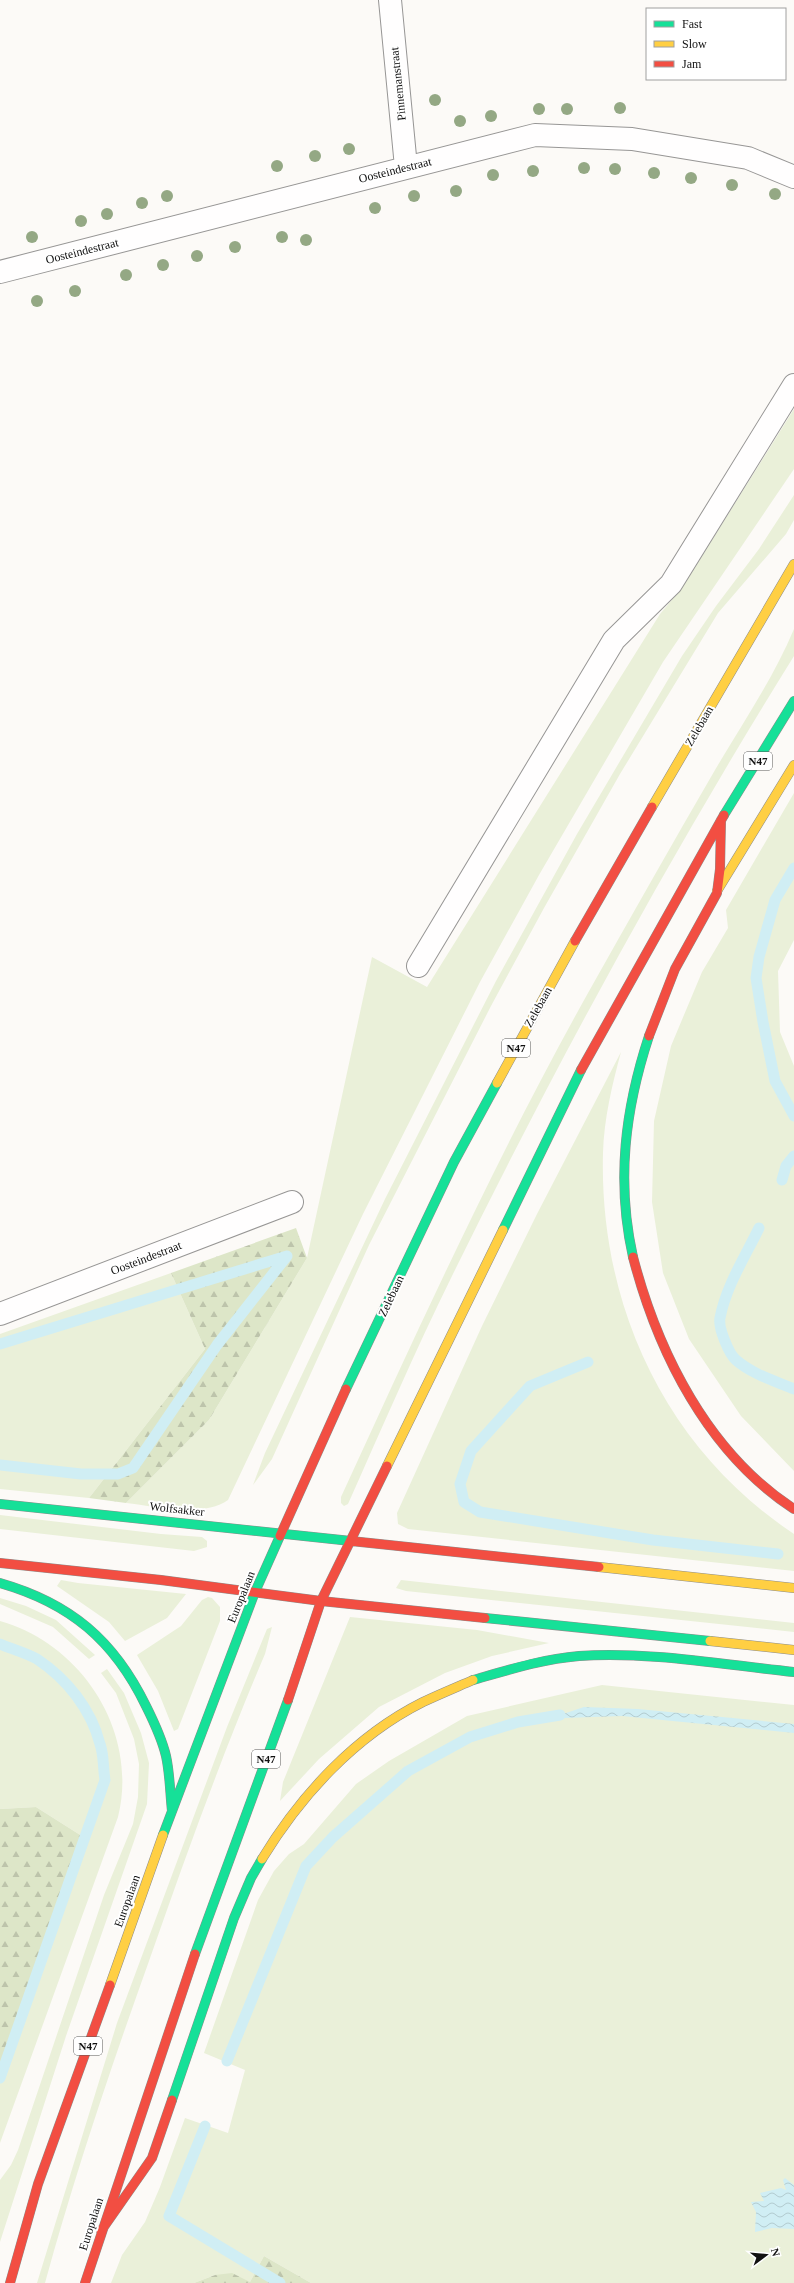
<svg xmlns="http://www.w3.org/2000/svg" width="794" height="2283" viewBox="0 0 794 2283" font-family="'Times New Roman',serif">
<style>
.grass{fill:#eaf0d9}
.forest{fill:url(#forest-firs)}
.water{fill:url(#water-waves)}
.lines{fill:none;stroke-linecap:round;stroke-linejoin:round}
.stream{stroke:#d0eef4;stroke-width:11}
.street-casing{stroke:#979695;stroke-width:24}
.fast-casing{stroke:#8d8d8b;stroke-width:10}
.slow-casing{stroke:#8d8d8b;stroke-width:10}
.jam-casing{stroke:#8d8d8b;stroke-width:10}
.street{stroke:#fffefe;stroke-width:22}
.fast{stroke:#16e098;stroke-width:9}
.slow{stroke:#ffcf43;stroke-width:9}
.jam{stroke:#f24e42;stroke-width:9}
.tree{fill:#94a884}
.labels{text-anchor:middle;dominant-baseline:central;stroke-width:4;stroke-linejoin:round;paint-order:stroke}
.shield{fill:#fff;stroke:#585858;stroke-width:1}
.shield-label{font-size:11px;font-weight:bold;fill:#111}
.street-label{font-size:12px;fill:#111;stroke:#fff}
</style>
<defs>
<pattern id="forest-firs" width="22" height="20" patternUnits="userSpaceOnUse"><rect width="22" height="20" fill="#dde6c8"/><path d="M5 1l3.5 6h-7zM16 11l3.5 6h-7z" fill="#bdc4ab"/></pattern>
<pattern id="water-waves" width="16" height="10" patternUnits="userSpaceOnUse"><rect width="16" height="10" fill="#d0eef4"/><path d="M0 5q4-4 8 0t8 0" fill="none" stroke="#b2cbd0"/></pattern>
</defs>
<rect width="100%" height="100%" fill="#fcfaf7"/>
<path class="grass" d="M 794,409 L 794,469 L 663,662 L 539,875 L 480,982 L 363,1214 L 228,1500 C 204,1518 154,1506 126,1503 L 209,1420 L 307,1258 L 372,957 L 427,987 L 660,614 L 682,588 Z
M 794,495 L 794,520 L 786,534 L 718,613 L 620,774 L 544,908 L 491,1006 L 369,1245 L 272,1459 L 253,1485 L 265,1453 L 385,1199 L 496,981 L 577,834 L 682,656 L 716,606 L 759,549 Z
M 794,629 L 794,656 C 669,857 556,1064 452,1276 C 415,1351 382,1428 348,1504 L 344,1506 L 341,1503 L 341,1497 C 419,1327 497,1156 588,993 C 630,918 672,844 715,770 C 742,724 773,679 794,629 Z
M 794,793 L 794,940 L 778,971 L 780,1032 L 794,1066 L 794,1471 L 741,1416 L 689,1339 L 663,1273 L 652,1202 L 654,1121 L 671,1046 L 702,972 L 728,928 L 726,910 Z
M 621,1052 C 612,1085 604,1119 603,1153 C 599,1306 666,1449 794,1534 L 794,1571 L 408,1529 L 398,1524 L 397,1513 L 482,1326 L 537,1214 Z
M 171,1273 L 205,1349 L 89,1498 L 0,1489 L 0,1334 Z
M 0,1515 L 161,1534 L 202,1537 L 207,1541 L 207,1547 L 194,1551 L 0,1529 Z
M 61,1580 L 78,1583 L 186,1594 L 167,1618 L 125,1641 L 109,1622 L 57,1586 Z
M 401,1580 L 794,1623 L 794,1632 L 406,1591 L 396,1588 Z
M 208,1597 L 212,1598 L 220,1607 L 220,1621 L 178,1729 L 174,1731 L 158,1691 L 137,1655 L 181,1626 L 202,1600 Z
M 0,1598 L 26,1606 L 56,1620 L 95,1655 L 89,1659 L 53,1627 L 0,1604 Z
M 350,1617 L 477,1630 L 549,1643 L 492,1656 L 445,1673 L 379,1707 L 319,1759 L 280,1801 L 283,1782 Z
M 0,1621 C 82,1644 139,1732 118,1817 L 0,2143 L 0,2078 L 85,1838 L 36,1807 L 0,1809 Z
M 272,1627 L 265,1654 C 222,1755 185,1858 149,1961 C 111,2067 75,2174 45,2283 L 37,2283 L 117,2023 L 227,1727 L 267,1629 Z
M 107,1669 L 124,1693 L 141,1733 L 149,1763 L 147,1804 L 66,2036 L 0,2242 L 0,2180 L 11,2165 L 18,2150 L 104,1895 L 133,1824 L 138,1797 L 139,1764 L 134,1739 L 116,1693 L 101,1673 Z
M 602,1685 L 794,1705 L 794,2283 L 311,2283 L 264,2256 L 250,2282 L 215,2275 L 194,2283 L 111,2283 L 122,2255 L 145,2222 L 160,2187 L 185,2118 L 228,2133 L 245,2070 L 204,2053 L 258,1900 L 274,1871 L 289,1854 L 304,1844 L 356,1784 L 389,1761 L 467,1716 Z"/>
<path class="forest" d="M 296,1228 L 307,1258 L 209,1420 L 126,1503 L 89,1498 L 205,1349 L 171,1273 Z
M 36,1807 L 85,1838 L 0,2078 L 0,1809 Z
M 264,2256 L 311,2283 L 194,2283 L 215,2275 L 232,2273 L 250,2282 Z"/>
<path class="water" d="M 584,1707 L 638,1709 L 794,1724 L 794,1733 L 622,1716 L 565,1718 L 560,1715 Z
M 785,2178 L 794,2185 L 794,2229 L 772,2228 L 755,2232 L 756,2212 L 751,2202 L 764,2201 L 760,2193 L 781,2188 L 786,2190 L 783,2180 Z"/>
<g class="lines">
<path class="stream" d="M 794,868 L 775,900 L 759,957 L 756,978 L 763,1022 L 775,1081 L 794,1116
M 782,1180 L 786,1166 L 794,1156
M 759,1228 C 745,1257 726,1286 720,1318 C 718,1328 729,1354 736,1360 C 752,1374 775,1381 794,1389
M 0,1344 L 287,1256
M 588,1362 L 530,1386 L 471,1451 L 460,1484 L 464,1502 L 480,1512 L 653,1540 L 778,1554
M 0,1465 L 81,1474 L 118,1474 L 133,1468 L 217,1345 L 287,1256
M 0,1644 C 12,1649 26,1653 37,1659 C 67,1679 91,1709 100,1744 C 104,1755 103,1768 105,1780 L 0,2078
M 227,2061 L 306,1866 L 333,1837 L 408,1771 L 470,1737 L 518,1722 L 560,1715
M 205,2126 L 169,2216 L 280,2283"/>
<defs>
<path id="street" d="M 390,0 L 406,167
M 0,272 L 535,135 L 632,139 L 748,158 L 794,177
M 418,966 L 614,640 L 671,584 L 794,385
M 0,1314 L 292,1202"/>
<path id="fast" d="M 724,815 L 794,701
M 503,1230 L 581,1070
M 633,1257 C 616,1181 625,1109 649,1036
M 346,1389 L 454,1162 L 497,1083
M 0,1504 L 351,1541
M 0,1583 C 70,1603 114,1640 146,1706 C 154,1722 162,1739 166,1756 C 170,1774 170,1793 172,1811
M 485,1618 L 710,1641
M 473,1680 C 508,1670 543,1659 579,1656 C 648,1651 725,1665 794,1672
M 163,1835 L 255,1592 L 280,1536
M 195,1954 L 288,1700
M 172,2100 L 234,1918 L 251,1878 L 262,1859"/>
<path id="slow" d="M 652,807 L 794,564
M 717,891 L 794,765
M 497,1083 L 575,941
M 387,1466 L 503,1230
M 599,1567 L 794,1588
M 710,1641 L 794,1650
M 262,1859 C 301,1795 355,1736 423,1702 C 440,1694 457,1687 473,1680
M 110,1985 L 163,1835"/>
<path id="jam" d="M 575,941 L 652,807
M 649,1036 L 675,969 L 717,893 L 720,869 L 721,820
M 581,1070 L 724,815
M 633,1257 C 658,1353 708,1453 794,1509
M 280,1536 L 346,1389
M 351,1541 L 599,1567
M 0,1563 L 161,1580 L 321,1601
M 321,1601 L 485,1618
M 288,1700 L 321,1601 L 387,1466
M 101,2231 L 152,2158 L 172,2100
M 10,2283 L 38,2184 L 110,1985
M 85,2283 L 195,1954"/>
</defs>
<use href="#street" class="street-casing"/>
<use href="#fast" class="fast-casing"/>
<use href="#slow" class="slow-casing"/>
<use href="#jam" class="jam-casing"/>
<use href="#street" class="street"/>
<use href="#fast" class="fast"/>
<use href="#slow" class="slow"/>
<use href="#jam" class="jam"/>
</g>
<g class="tree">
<circle cx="435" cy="100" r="6"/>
<circle cx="620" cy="108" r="6"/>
<circle cx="539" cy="109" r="6"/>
<circle cx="567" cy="109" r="6"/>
<circle cx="491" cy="116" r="6"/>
<circle cx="460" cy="121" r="6"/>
<circle cx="349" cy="149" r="6"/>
<circle cx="315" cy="156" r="6"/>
<circle cx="277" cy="166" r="6"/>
<circle cx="584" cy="168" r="6"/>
<circle cx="615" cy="169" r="6"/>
<circle cx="533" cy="171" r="6"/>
<circle cx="654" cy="173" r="6"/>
<circle cx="493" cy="175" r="6"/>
<circle cx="691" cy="178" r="6"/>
<circle cx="732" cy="185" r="6"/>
<circle cx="456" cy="191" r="6"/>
<circle cx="775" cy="194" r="6"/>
<circle cx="167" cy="196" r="6"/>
<circle cx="414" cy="196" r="6"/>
<circle cx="142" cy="203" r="6"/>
<circle cx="375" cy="208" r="6"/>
<circle cx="107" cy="214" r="6"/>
<circle cx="81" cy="221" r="6"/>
<circle cx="32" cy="237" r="6"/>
<circle cx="282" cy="237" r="6"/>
<circle cx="306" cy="240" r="6"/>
<circle cx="235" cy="247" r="6"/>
<circle cx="197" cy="256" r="6"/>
<circle cx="163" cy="265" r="6"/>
<circle cx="126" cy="275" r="6"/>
<circle cx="75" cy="291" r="6"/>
<circle cx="37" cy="301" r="6"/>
</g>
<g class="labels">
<g class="shield">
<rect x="744" y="752" width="28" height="18" rx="3"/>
<rect x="502" y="1039" width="28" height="18" rx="3"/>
<rect x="252" y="1750" width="28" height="18" rx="3"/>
<rect x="74" y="2037" width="28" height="18" rx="3"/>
</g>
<g class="shield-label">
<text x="758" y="761">N47</text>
<text x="516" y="1048">N47</text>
<text x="266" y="1759">N47</text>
<text x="88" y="2046">N47</text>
</g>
<g class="street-label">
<text transform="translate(398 84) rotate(-96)">Pinnemanstraat</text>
<text transform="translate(395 170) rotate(-14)">Oosteindestraat</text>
<text transform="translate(82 251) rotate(-14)">Oosteindestraat</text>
<text transform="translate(699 726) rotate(-60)">Zelebaan</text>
<text transform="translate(538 1007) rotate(-61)">Zelebaan</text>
<text transform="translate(146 1258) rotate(-21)">Oosteindestraat</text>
<text transform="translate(391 1296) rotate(-65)">Zelebaan</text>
<text transform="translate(177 1509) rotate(6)">Wolfsakker</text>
<text transform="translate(241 1597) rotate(-68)">Europalaan</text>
<text transform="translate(127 1901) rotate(-70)">Europalaan</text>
<text transform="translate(91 2224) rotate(-72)">Europalaan</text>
</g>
</g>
<rect x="646" y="8" width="140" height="72" fill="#ffffff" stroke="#a0a0a0"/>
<rect x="654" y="21" width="20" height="6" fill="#16e098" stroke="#a0a0a0"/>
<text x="682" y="28" font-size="12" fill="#111111">Fast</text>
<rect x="654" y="41" width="20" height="6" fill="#ffcf43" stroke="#a0a0a0"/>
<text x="682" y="48" font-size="12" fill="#111111">Slow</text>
<rect x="654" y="61" width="20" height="6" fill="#f24e42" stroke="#a0a0a0"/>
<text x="682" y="68" font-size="12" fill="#111111">Jam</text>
<g transform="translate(766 2255) rotate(74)" stroke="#ffffff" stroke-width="3" paint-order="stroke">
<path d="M0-3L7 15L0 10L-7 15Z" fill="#111111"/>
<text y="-6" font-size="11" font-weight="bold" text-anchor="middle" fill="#111111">N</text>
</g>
</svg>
